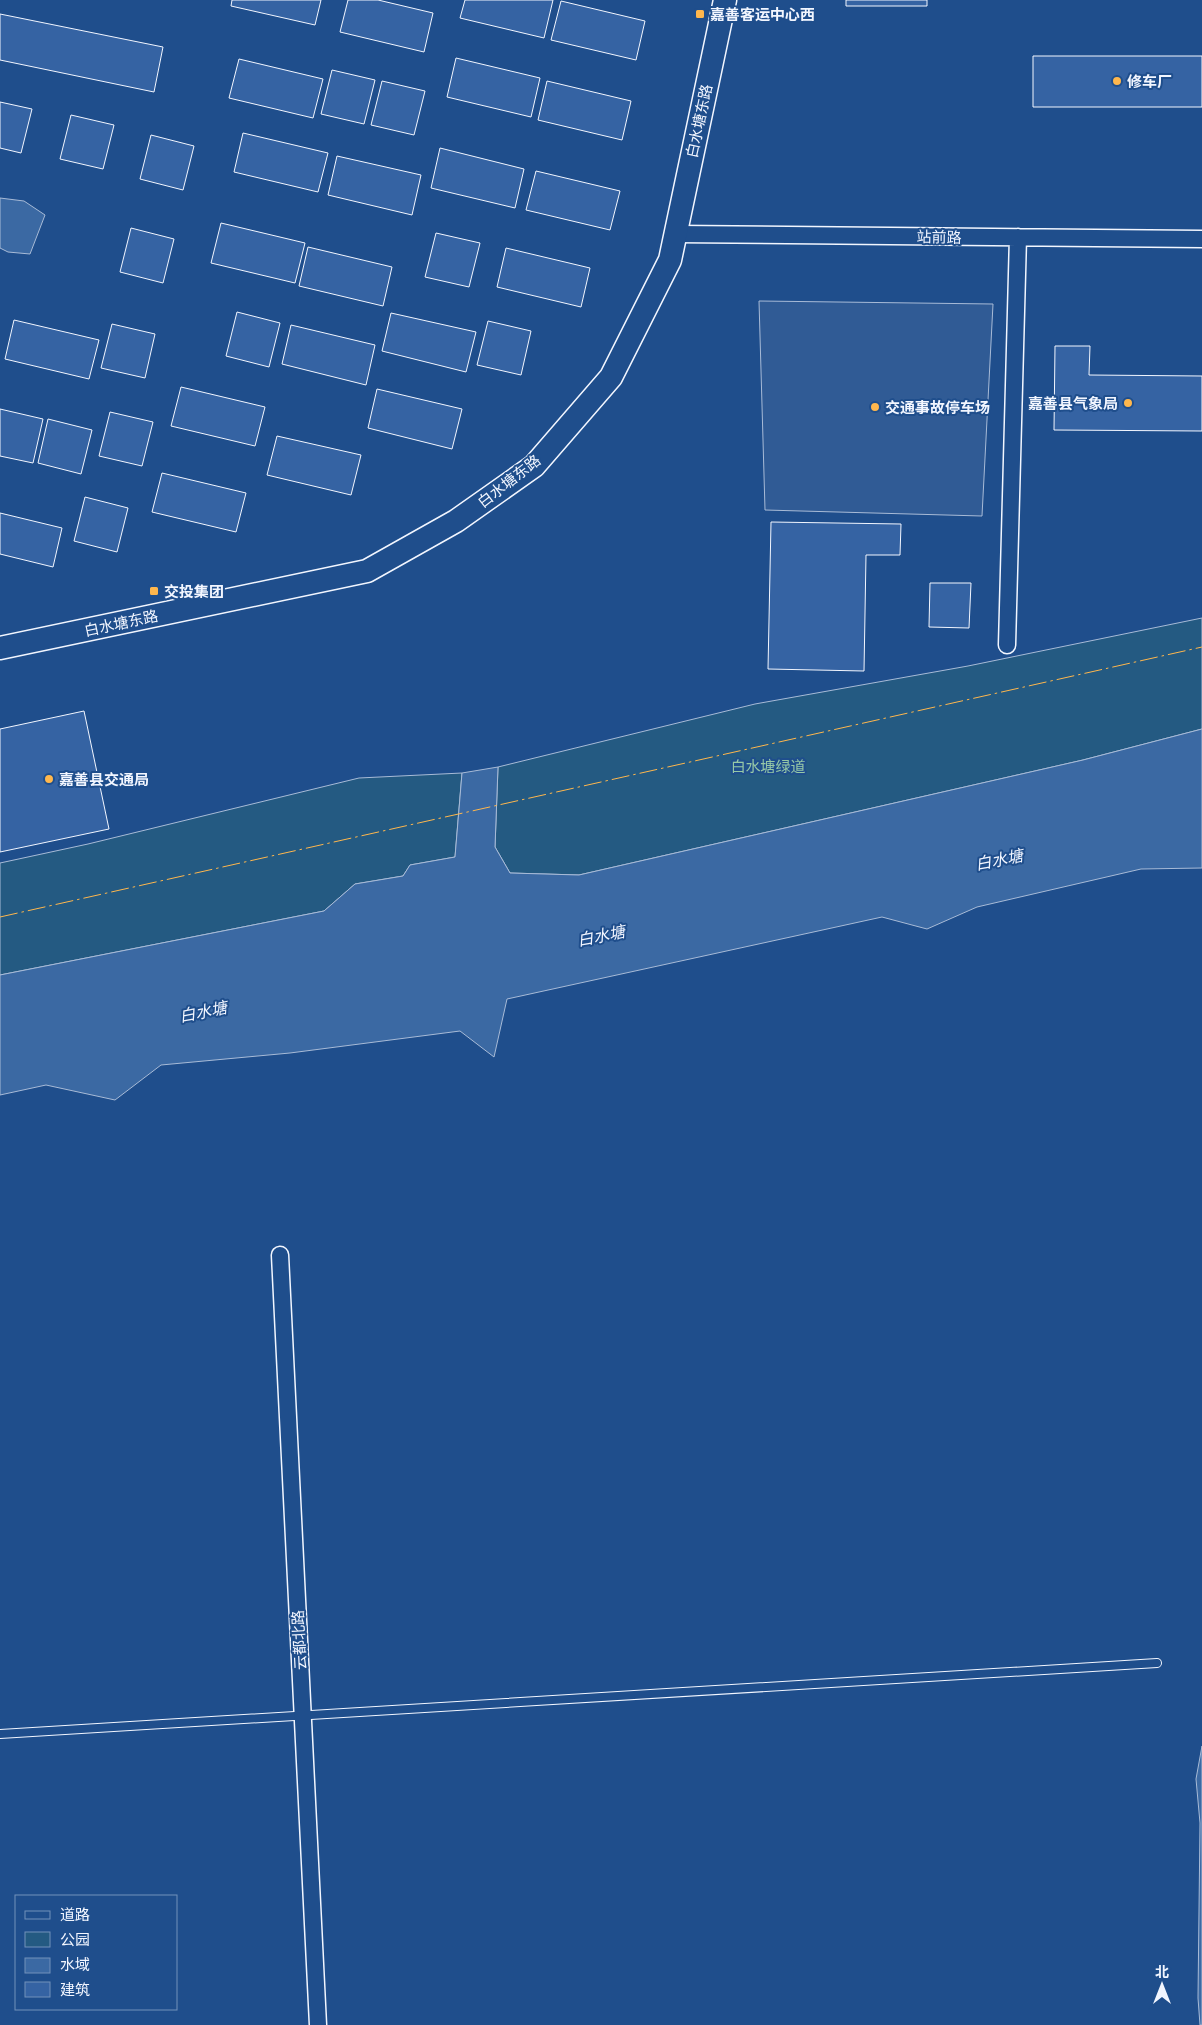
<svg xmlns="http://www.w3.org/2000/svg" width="1202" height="2025" viewBox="0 0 1202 2025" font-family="Arial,'Noto Sans SC',sans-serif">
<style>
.green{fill:#245a82;stroke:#a8bbd7}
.parking{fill:#305b95;stroke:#a8bbd7}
.water{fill:#3b69a3;stroke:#a8bbd7}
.building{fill:#3563a3;stroke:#f2f6ff}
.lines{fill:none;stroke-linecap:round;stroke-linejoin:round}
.lane-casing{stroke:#f2f6ff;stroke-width:10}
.street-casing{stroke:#f2f6ff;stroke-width:19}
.secondary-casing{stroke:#f2f6ff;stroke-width:25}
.lane{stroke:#1f4e8c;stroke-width:8}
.street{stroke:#1f4e8c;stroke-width:16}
.secondary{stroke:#1f4e8c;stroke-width:22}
.power{stroke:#ffb74d;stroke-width:1;stroke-dasharray:18 4 2.5 4;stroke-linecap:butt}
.poi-dot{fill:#ffb74d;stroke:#1f4e8c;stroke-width:2}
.labels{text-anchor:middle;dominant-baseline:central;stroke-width:4;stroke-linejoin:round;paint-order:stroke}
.poi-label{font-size:15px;font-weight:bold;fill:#f2f6ff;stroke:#1f4e8c;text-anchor:start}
.street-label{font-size:15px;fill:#f2f6ff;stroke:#1f4e8c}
.park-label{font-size:15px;fill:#97c8a6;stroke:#1f4e8c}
.water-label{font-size:16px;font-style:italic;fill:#f2f6ff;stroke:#1f4e8c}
</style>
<rect width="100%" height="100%" fill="#1f4e8c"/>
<path class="green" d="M 1202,618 L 1202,729 L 1083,760 L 579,875 L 510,873 L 495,847 L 498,767 L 755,704 L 968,666 Z
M 462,773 L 455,857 L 410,865 L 403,876 L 355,884 L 324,911 L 0,975 L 0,863 L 88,844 L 359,778 Z"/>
<path class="parking" d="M 759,301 L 993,304 L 982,516 L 765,510 Z"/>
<path class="water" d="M 0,198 L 24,201 L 45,215 L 30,254 L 8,252 L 0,248 Z
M 1202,729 L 1202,868 L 1141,869 L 977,907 L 927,929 L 882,917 L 507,999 L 494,1057 L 460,1031 L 290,1053 L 161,1065 L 115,1100 L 46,1085 L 0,1095 L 0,975 L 324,911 L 355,884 L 403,876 L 410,865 L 455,857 L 462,773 L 498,767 L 495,847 L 510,873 L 579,875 L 1083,760 Z
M 1202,1746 L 1202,2025 L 1200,2025 L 1198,1998 L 1200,1823 L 1196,1779 Z"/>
<path class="building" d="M 232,0 L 321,0 L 315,25 L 231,6 Z
M 348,0 L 378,0 L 433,13 L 424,52 L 340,32 Z
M 465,0 L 553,0 L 544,38 L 460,18 Z
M 846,0 L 927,0 L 927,6 L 846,6 Z
M 561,1 L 645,21 L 636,60 L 551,40 Z
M 0,14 L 163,47 L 154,92 L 0,60 Z
M 1033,56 L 1202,56 L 1202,107 L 1033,107 Z
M 456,58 L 540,78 L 531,117 L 447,97 Z
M 239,59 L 323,79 L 313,118 L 229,98 Z
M 332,70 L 375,80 L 364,124 L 321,114 Z
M 382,81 L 425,91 L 414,135 L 371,125 Z
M 547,81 L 631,101 L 622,140 L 538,120 Z
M 0,102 L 32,109 L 21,153 L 0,148 Z
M 71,115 L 114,125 L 103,169 L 60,159 Z
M 243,133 L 328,153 L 318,192 L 234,172 Z
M 151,135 L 194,146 L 183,190 L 140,179 Z
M 440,148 L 524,169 L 515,208 L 431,188 Z
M 337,156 L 421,175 L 412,215 L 328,195 Z
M 536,171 L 620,191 L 610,230 L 526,210 Z
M 221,223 L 305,243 L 295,283 L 211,263 Z
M 131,228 L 174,239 L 163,283 L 120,272 Z
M 436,233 L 480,243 L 469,287 L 425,277 Z
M 308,247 L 392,267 L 383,306 L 299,286 Z
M 506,248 L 590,268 L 581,307 L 497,287 Z
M 237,312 L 280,323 L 269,367 L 226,356 Z
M 391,313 L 476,332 L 466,372 L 382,351 Z
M 14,320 L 99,340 L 89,379 L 5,359 Z
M 488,321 L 531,331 L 521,375 L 477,365 Z
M 112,324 L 155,334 L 145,378 L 101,368 Z
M 291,325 L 375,345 L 366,385 L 282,364 Z
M 1055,346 L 1090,346 L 1089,375 L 1202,376 L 1202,431 L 1054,430 Z
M 181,387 L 265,407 L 255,446 L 171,426 Z
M 377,389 L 462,409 L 452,449 L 368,428 Z
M 0,409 L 43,419 L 33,463 L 0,456 Z
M 110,412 L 153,422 L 142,466 L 99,456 Z
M 48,419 L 92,430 L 81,474 L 38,463 Z
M 277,436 L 361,455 L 351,495 L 267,475 Z
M 162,473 L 246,493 L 236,532 L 152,512 Z
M 85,497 L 128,508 L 117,552 L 74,541 Z
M 0,513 L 62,528 L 53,567 L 0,554 Z
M 771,522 L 901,524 L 900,555 L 866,555 L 864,671 L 768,669 Z
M 930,583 L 971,583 L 969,628 L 929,627 Z
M 84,711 L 109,829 L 0,852 L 0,729 Z"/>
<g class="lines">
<defs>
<path id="lane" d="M 0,1734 L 1157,1663"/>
<path id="street" d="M 675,234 L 1202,239
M 1007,645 L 1018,237
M 280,1255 L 318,2025"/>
<path id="secondary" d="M 0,648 L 367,571 L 456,521 L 534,466 L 611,377 L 670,260 L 725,0"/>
</defs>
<use href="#lane" class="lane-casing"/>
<use href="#street" class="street-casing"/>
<use href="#secondary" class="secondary-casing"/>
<use href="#lane" class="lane"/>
<use href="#street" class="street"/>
<use href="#secondary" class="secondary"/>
<path class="power" d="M 0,917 L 1202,647"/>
</g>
<g class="poi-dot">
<rect x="695" y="9" width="10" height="10" rx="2.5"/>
<circle cx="1117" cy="81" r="5"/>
<circle cx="1128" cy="403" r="5"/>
<circle cx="875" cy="407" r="5"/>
<rect x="149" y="586" width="10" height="10" rx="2.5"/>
<circle cx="49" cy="779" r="5"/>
</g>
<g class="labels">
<g class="poi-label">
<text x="710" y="14">嘉善客运中心西</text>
<text x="1127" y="81">修车厂</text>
<text x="1118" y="403" text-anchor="end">嘉善县气象局</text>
<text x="885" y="407">交通事故停车场</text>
<text x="164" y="591">交投集团</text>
<text x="59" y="779">嘉善县交通局</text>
</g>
<g class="street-label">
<text transform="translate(699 121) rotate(-78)">白水塘东路</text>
<text transform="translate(939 237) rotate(1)">站前路</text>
<text transform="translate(509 481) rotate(-38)">白水塘东路</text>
<text transform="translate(121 623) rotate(-12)">白水塘东路</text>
<text transform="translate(299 1640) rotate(-93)">云都北路</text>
</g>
<g class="park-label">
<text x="768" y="766">白水塘绿道</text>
</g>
<g class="water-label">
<text transform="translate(999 860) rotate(-11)">白水塘</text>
<text transform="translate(601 936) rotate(-11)">白水塘</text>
<text transform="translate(203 1012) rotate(-11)">白水塘</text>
</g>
</g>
<rect x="15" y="1895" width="162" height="115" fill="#1f4e8c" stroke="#7391ba"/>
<rect x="25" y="1911" width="25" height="8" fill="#1f4e8c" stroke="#7391ba"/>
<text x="60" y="1920" font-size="15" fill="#f2f6ff">道路</text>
<rect x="25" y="1932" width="25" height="15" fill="#245a82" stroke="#7391ba"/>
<text x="60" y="1945" font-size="15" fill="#f2f6ff">公园</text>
<rect x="25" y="1958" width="25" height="15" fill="#3b69a3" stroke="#7391ba"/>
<text x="60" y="1970" font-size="15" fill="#f2f6ff">水域</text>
<rect x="25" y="1982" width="25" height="15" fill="#3563a3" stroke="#7391ba"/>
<text x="60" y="1995" font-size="15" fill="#f2f6ff">建筑</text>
<g transform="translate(1162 1985)" stroke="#1f4e8c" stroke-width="4" paint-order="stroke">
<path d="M0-4L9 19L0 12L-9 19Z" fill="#f2f6ff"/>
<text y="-8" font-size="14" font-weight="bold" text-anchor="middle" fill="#f2f6ff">北</text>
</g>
</svg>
